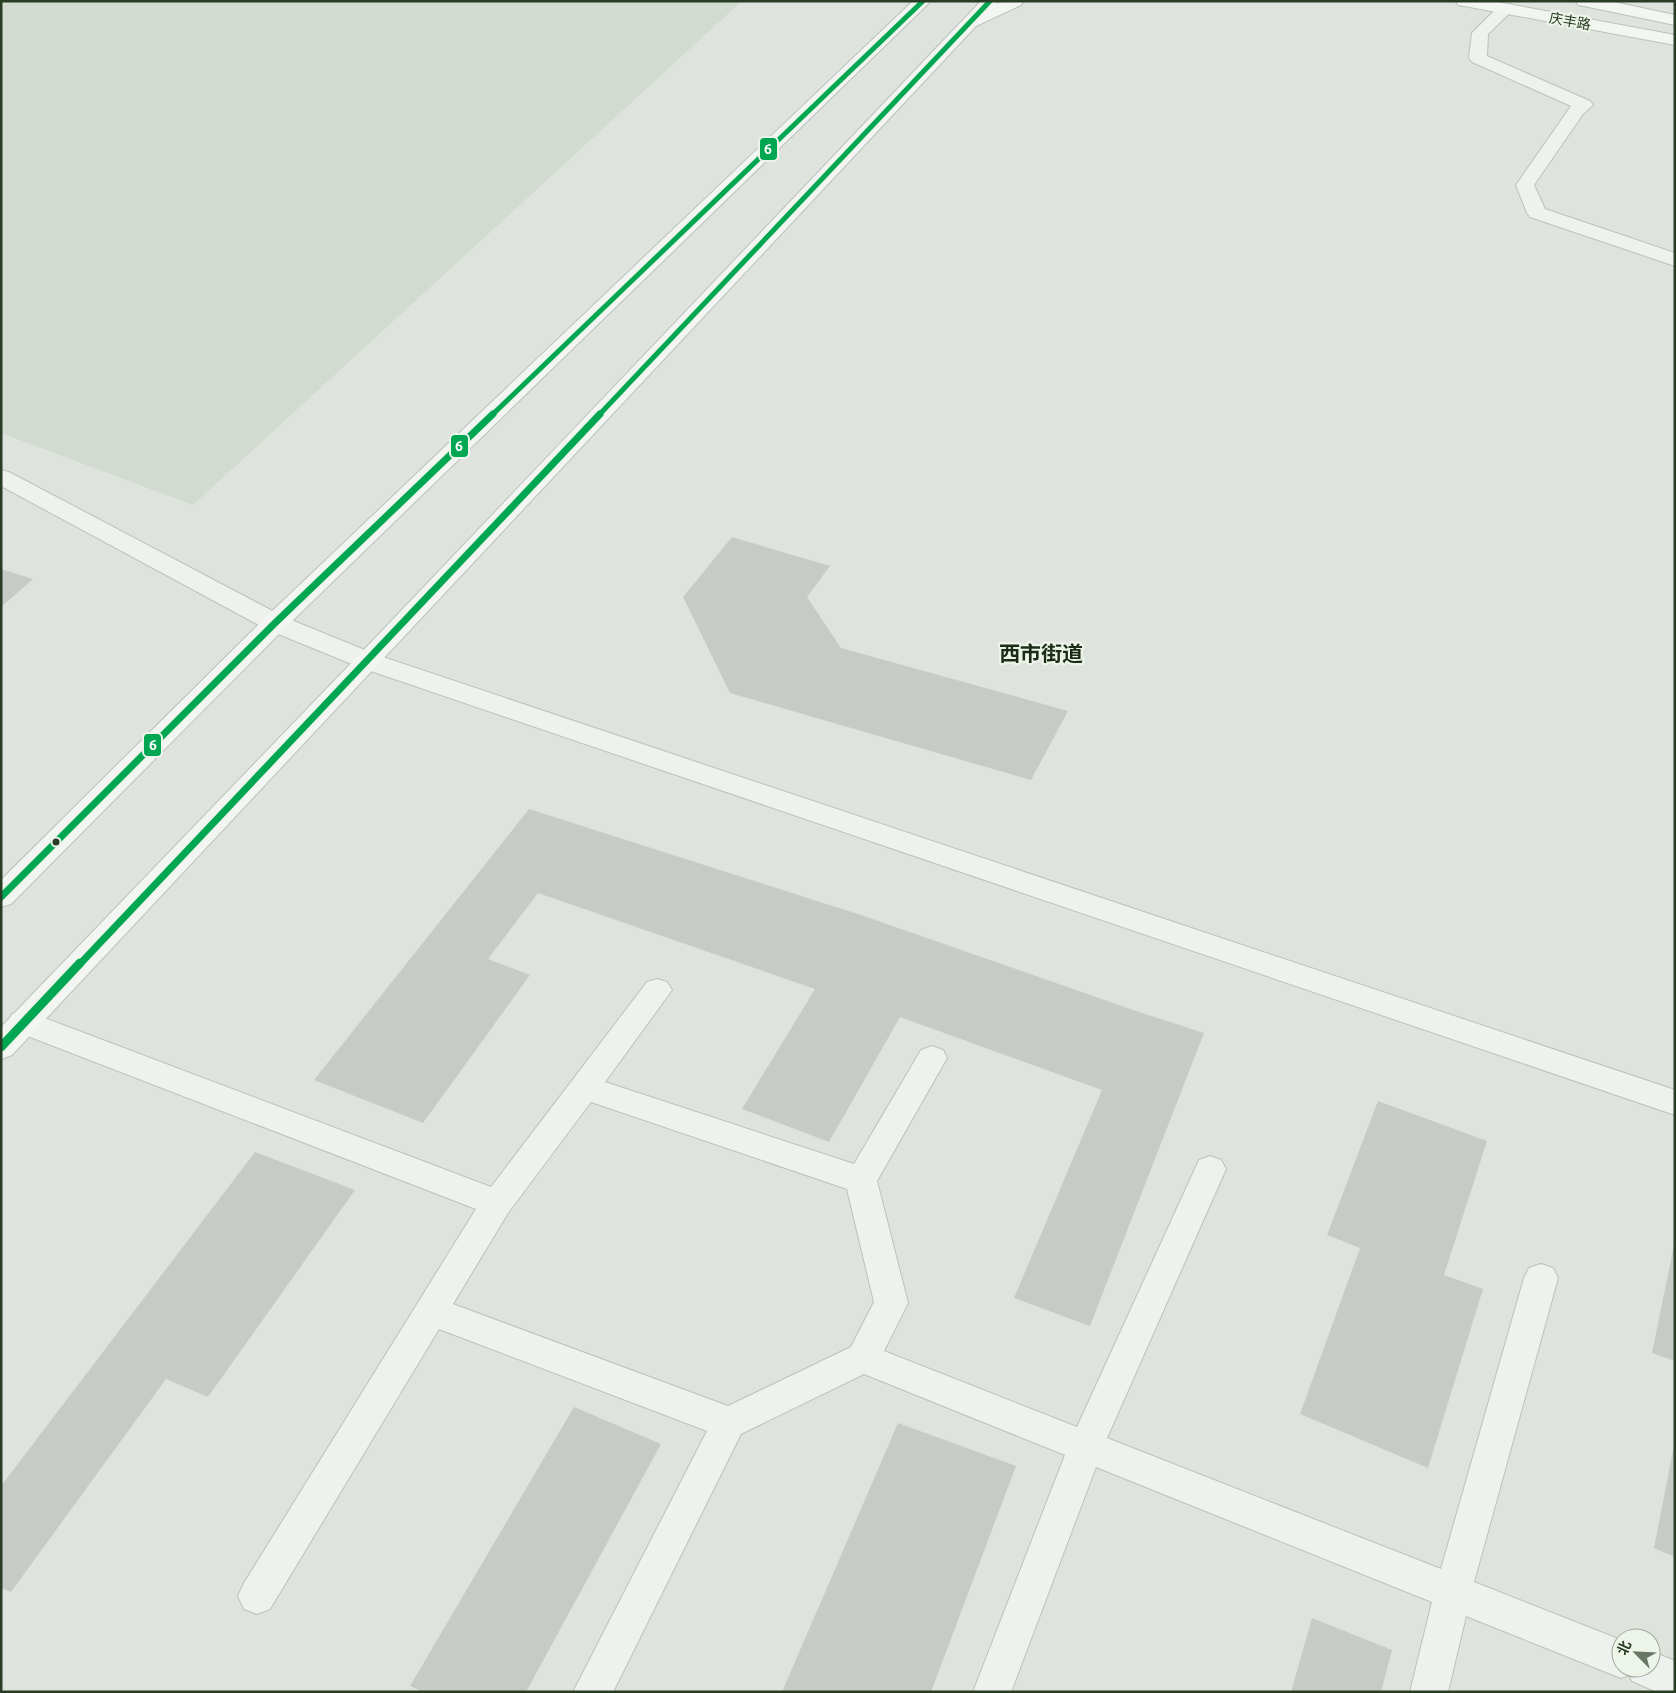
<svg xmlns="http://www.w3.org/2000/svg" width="1676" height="1693" viewBox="0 0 1676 1693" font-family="Ubuntu,'Noto Sans SC',sans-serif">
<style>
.built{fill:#d2dbcf}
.building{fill:#c7cbc6}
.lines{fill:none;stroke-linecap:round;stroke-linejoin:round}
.minor-casing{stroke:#bdc1bc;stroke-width:2}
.major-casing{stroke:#bcc1ba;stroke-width:2}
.minor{fill:#eef1ed;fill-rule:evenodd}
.major{fill:#f3f5f2;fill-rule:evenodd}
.bus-1-far2-casing{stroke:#edf4ea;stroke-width:8}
.bus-1-far1-casing{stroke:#edf4ea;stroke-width:10}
.bus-1-casing{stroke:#edf4ea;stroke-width:13}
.bus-1-far2{stroke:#00a651;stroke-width:5}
.bus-1-far1{stroke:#00a651;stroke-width:7}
.bus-1{stroke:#00a651;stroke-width:9}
.bus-dot{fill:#293d25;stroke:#edf4ea;stroke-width:2}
.labels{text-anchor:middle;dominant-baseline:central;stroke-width:4.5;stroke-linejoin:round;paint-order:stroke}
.far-street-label{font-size:14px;fill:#293d25;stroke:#edf4ea}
.district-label{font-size:21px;font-weight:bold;fill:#1b2d17;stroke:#edf4ea}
.line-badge{stroke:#edf4ea;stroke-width:2}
.badge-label{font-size:14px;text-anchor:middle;font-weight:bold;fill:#fff}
</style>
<rect width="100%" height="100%" fill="#dfe3de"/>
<path class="built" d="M 1,1 L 742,1 L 193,505 L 1,433 Z"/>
<path class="building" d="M 732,537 L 830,566 L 807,597 L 841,648 L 1068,711 L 1031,780 L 730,693 L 683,597 Z
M 1,569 L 33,579 L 1,607 Z
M 529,809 L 861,915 L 1136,1011 L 1204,1033 L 1090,1326 L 1014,1298 L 1102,1090 L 900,1017 L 829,1142 L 742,1109 L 815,989 L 538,893 L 488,959 L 530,975 L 423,1123 L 314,1080 Z
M 1378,1101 L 1487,1141 L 1444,1275 L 1483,1289 L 1428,1468 L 1300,1414 L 1360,1248 L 1327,1235 Z
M 255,1152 L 355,1190 L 208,1397 L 166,1379 L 11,1592 L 1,1588 L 1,1486 Z
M 1674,1245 L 1675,1245 L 1675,1361 L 1652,1353 Z
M 574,1407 L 661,1444 L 526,1692 L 423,1692 L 410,1686 Z
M 898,1423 L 1016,1466 L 931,1692 L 782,1692 Z
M 1674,1445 L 1675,1445 L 1675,1557 L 1654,1548 Z
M 1312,1618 L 1392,1650 L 1381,1692 L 1291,1692 Z"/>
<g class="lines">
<defs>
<path id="minor" d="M 1506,4 L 1512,5 L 1514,9 L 1488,34 L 1487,56 L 1590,101 L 1593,105 L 1583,114 L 1534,185 L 1545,209 L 1675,253 L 1675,266 L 1530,217 L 1527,213 L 1516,185 L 1571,106 L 1472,62 L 1469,58 L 1472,33 L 1500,5 Z
M 1,470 L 9,472 L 284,617 L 377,655 L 1675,1090 L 1675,1115 L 359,667 L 266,629 L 1,486 Z
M 657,979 L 667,982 L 672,990 L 605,1082 L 854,1164 L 921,1050 L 932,1046 L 943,1050 L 947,1058 L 877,1181 L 908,1303 L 884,1351 L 1077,1427 L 1199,1160 L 1210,1156 L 1221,1160 L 1226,1169 L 1107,1438 L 1441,1569 L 1524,1278 L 1529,1268 L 1541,1264 L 1553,1268 L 1558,1278 L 1474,1582 L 1621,1640 L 1621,1668 L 1651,1668 L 1651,1651 L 1675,1661 L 1675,1692 L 1657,1692 L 1632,1681 L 1629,1675 L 1621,1678 L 1466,1616 L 1448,1692 L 1410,1692 L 1432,1602 L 1096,1467 L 1011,1692 L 973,1692 L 1065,1455 L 864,1374 L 741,1434 L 613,1692 L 573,1692 L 707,1431 L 439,1329 L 270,1609 L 257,1614 L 244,1609 L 238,1596 L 244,1583 L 476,1209 L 12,1030 L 8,1022 L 12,1014 L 23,1010 L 34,1014 L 491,1187 L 647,982 ZM 591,1102 L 847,1189 L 874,1302 L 851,1347 L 728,1406 L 453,1304 L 508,1213 Z"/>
<path id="major" d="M 913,1 L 931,1 L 284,629 L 11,904 L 1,907 L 1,880 L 266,617 Z
M 981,1 L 998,1 L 996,4 L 1002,1 L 1023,1 L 1021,5 L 976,26 L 12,1055 L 1,1059 L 1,1027 L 359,655 Z
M 1456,1 L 1492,1 L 1675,35 L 1675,45 L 1464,6 L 1458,5 Z
M 1576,1 L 1609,1 L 1675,15 L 1675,25 L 1584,6 L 1578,5 Z"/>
</defs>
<use href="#minor" class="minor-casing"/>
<use href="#major" class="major-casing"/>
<use href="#minor" class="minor"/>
<use href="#major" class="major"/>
<defs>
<path id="bus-1-far2" d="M 492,415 L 923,1
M 599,415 L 990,1"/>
<path id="bus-1-far1" d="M 1,897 L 275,623 L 493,414
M 79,965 L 600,414"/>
<path id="bus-1" d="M 1,1047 L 80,963"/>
</defs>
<use href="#bus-1-far2" class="bus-1-far2-casing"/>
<use href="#bus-1-far1" class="bus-1-far1-casing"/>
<use href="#bus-1" class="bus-1-casing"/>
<use href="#bus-1-far2" class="bus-1-far2"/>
<use href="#bus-1-far1" class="bus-1-far1"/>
<use href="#bus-1" class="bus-1"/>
</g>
<circle class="bus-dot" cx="56" cy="842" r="4.5"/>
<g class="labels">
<g class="far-street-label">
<text transform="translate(1570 21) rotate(10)">庆丰路</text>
</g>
<g class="district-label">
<text x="1041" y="653">西市街道</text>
</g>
</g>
<g class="line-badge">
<rect x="759" y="137" width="19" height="24" rx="5" fill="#00a651"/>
<rect x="450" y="434" width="19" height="24" rx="5" fill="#00a651"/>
<rect x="143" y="733" width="19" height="24" rx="5" fill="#00a651"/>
</g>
<g class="badge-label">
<text x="768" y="154">6</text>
<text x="459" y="451">6</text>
<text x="153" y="750">6</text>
</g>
<rect width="1676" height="1693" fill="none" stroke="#293d25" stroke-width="5"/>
<g transform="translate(1636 1653) rotate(294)"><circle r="24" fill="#edf4ea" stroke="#9fab9b"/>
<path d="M0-4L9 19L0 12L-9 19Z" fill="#697766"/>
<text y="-8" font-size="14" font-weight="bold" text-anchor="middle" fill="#293d25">北</text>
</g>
</svg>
